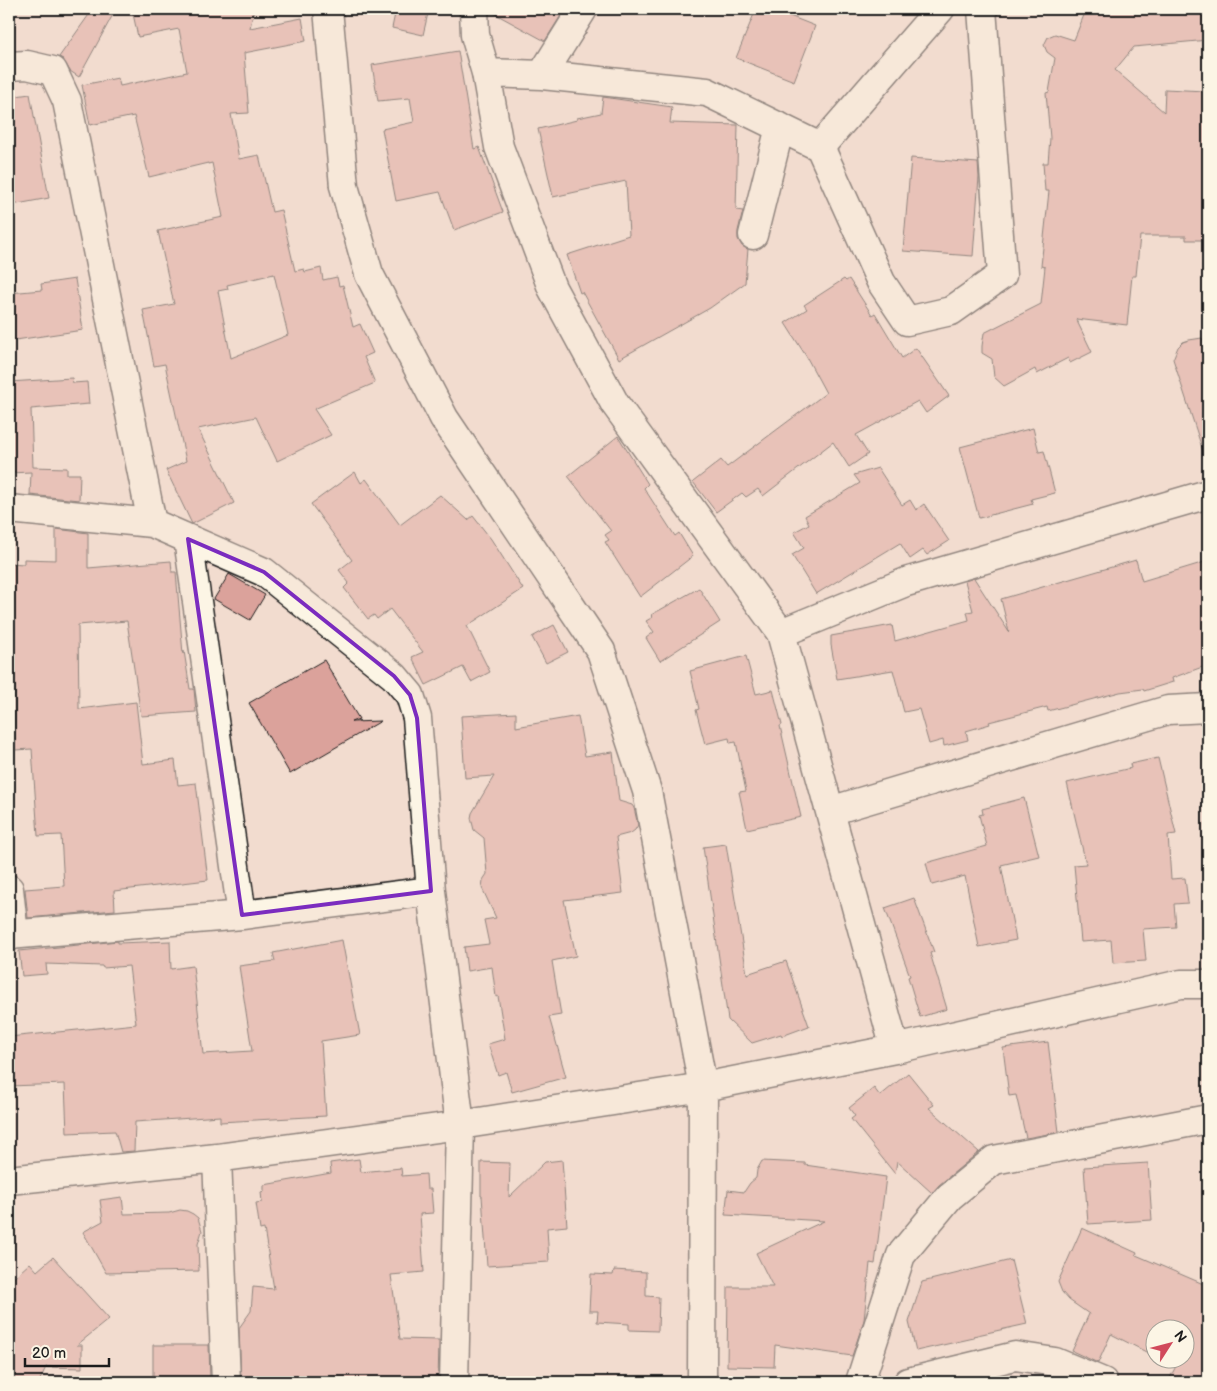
<svg xmlns="http://www.w3.org/2000/svg" width="1217" height="1391" viewBox="0 0 1217 1391" font-family="'Balsamiq Sans',sans-serif">
<style>
.building{fill:#dba29b;stroke:#1c1c1c;fill-rule:evenodd}
.lines{fill:none;stroke-linecap:round;stroke-linejoin:round}
.minor-casing{stroke:#1c1c1c;stroke-width:31}
.minor{stroke:#fcf5e5;stroke-width:28}
.marked{fill:none;stroke:#7b2cbf;stroke-width:4;stroke-linejoin:round}
</style>
<rect width="100%" height="100%" fill="#f2dccf"/>
<filter id="ink" filterUnits="userSpaceOnUse"><feTurbulence type="fractalNoise" baseFrequency=".02" numOctaves="2"/><feDisplacementMap in="SourceGraphic" scale="10" xChannelSelector="R" yChannelSelector="G"/><feConvolveMatrix kernelMatrix="1 2 1 2 8 2 1 2 1" color-interpolation-filters="sRGB"/></filter>
<g filter="url(#ink)">
<path class="building" d="M 93,9 L 116,9 L 79,77 L 70,71 L 63,59 L 59,57 Z
M 132,9 L 254,9 L 250,28 L 302,18 L 306,41 L 244,53 L 249,113 L 231,114 L 239,159 L 259,155 L 272,212 L 281,210 L 295,271 L 304,269 L 305,272 L 321,268 L 323,280 L 337,277 L 339,286 L 343,285 L 353,327 L 360,324 L 373,353 L 364,357 L 375,383 L 314,409 L 331,435 L 277,461 L 256,417 L 198,429 L 234,503 L 192,524 L 166,470 L 186,461 L 165,364 L 154,366 L 143,310 L 174,304 L 158,231 L 223,217 L 212,163 L 208,164 L 208,163 L 149,177 L 134,116 L 90,125 L 82,85 L 118,78 L 120,86 L 187,72 L 179,29 L 138,37 ZM 274,274 L 288,335 L 231,358 L 218,291 L 228,289 L 227,285 Z
M 396,9 L 429,9 L 423,35 L 392,28 Z
M 490,9 L 565,9 L 545,41 L 490,11 Z
M 756,9 L 772,9 L 815,26 L 794,81 L 736,58 Z
M 1109,9 L 1202,9 L 1203,21 L 1208,21 L 1208,40 L 1134,47 L 1115,70 L 1164,112 L 1165,89 L 1205,91 L 1205,99 L 1208,99 L 1208,240 L 1186,240 L 1186,236 L 1140,236 L 1136,276 L 1132,276 L 1127,325 L 1076,319 L 1092,352 L 1070,363 L 1068,358 L 1037,374 L 1035,369 L 1004,386 L 994,377 L 992,359 L 982,353 L 982,346 L 984,333 L 1041,304 L 1045,267 L 1041,266 L 1049,191 L 1045,191 L 1043,163 L 1048,163 L 1050,138 L 1046,93 L 1049,92 L 1055,58 L 1047,52 L 1044,45 L 1048,37 L 1055,34 L 1074,40 L 1084,15 L 1090,13 L 1106,13 Z
M 458,51 L 474,149 L 479,147 L 503,212 L 454,230 L 440,192 L 396,201 L 382,129 L 414,122 L 410,98 L 378,101 L 372,65 Z
M 30,94 L 49,198 L 12,205 L 9,190 L 9,97 Z
M 603,97 L 672,107 L 670,123 L 738,125 L 736,210 L 743,211 L 738,231 L 738,239 L 742,246 L 748,249 L 745,283 L 710,308 L 619,359 L 582,292 L 580,293 L 567,255 L 629,235 L 626,181 L 553,197 L 538,129 L 577,120 L 577,118 L 601,113 Z
M 911,158 L 978,163 L 979,177 L 973,256 L 903,251 Z
M 75,279 L 83,330 L 9,341 L 9,293 L 42,290 L 41,284 Z
M 844,279 L 846,281 L 849,279 L 872,315 L 875,313 L 902,358 L 916,348 L 949,396 L 926,413 L 918,401 L 856,435 L 868,454 L 849,467 L 833,442 L 763,496 L 758,489 L 746,497 L 742,493 L 716,512 L 693,482 L 721,460 L 727,467 L 826,393 L 806,356 L 785,323 L 807,309 L 804,305 Z
M 1202,338 L 1208,357 L 1208,450 L 1203,451 L 1173,359 L 1178,347 L 1183,342 L 1189,340 Z
M 72,378 L 73,383 L 87,382 L 89,404 L 31,409 L 33,467 L 67,468 L 67,474 L 80,474 L 79,500 L 30,495 L 31,472 L 9,473 L 9,382 Z
M 1033,428 L 1039,452 L 1044,451 L 1055,493 L 1031,499 L 1033,504 L 979,518 L 960,447 Z
M 618,436 L 648,484 L 644,488 L 675,536 L 679,533 L 693,556 L 640,597 L 605,542 L 609,540 L 605,535 L 611,531 L 568,476 Z
M 878,468 L 902,505 L 910,500 L 916,510 L 924,504 L 949,541 L 927,555 L 923,550 L 910,559 L 900,543 L 816,594 L 792,555 L 804,548 L 794,532 L 809,524 L 805,516 L 860,483 L 854,475 Z
M 355,472 L 361,483 L 366,479 L 400,525 L 440,495 L 468,520 L 473,516 L 491,539 L 523,589 L 467,626 L 490,672 L 471,682 L 463,667 L 426,685 L 412,657 L 423,652 L 390,609 L 377,619 L 374,615 L 368,619 L 344,588 L 349,583 L 339,570 L 352,560 L 311,504 Z
M 56,529 L 88,533 L 88,568 L 171,561 L 172,572 L 176,572 L 183,654 L 184,651 L 190,689 L 194,689 L 196,712 L 141,716 L 127,621 L 78,625 L 79,709 L 136,702 L 143,764 L 175,760 L 178,785 L 196,783 L 208,880 L 114,891 L 115,910 L 28,918 L 25,889 L 64,886 L 61,835 L 38,836 L 32,749 L 15,750 L 15,684 L 9,684 L 9,563 L 24,564 L 24,559 L 56,560 Z
M 1136,560 L 1142,581 L 1208,561 L 1208,665 L 1172,678 L 1173,682 L 1144,691 L 1143,689 L 1120,692 L 1048,711 L 1047,707 L 989,722 L 990,724 L 966,731 L 968,740 L 944,746 L 943,740 L 929,744 L 919,709 L 904,712 L 893,670 L 837,679 L 831,645 L 831,636 L 892,625 L 895,641 L 969,620 L 967,612 L 973,611 L 965,581 L 974,578 L 1009,632 L 1001,599 Z
M 229,574 L 265,595 L 250,620 L 214,599 Z
M 699,588 L 720,622 L 660,661 L 646,638 L 654,632 L 646,621 L 653,617 L 651,615 Z
M 554,625 L 568,652 L 546,663 L 532,637 Z
M 746,656 L 756,694 L 773,690 L 782,725 L 780,726 L 801,817 L 747,829 L 739,792 L 746,791 L 736,742 L 730,743 L 729,738 L 705,744 L 696,710 L 699,709 L 690,671 Z
M 324,660 L 359,719 L 351,722 L 381,721 L 290,774 L 249,703 Z
M 516,713 L 516,727 L 578,716 L 585,756 L 613,752 L 619,801 L 632,805 L 634,808 L 638,825 L 635,830 L 631,833 L 616,837 L 623,893 L 564,900 L 576,956 L 552,961 L 561,1015 L 549,1017 L 566,1077 L 512,1092 L 506,1072 L 498,1075 L 488,1044 L 505,1039 L 498,996 L 496,997 L 492,967 L 467,971 L 464,947 L 489,944 L 484,920 L 496,918 L 482,888 L 483,880 L 487,874 L 484,838 L 474,830 L 471,818 L 472,813 L 494,776 L 465,778 L 461,716 Z
M 1158,758 L 1176,834 L 1168,835 L 1171,879 L 1185,878 L 1188,903 L 1174,904 L 1176,927 L 1143,929 L 1146,961 L 1113,963 L 1111,940 L 1081,942 L 1074,865 L 1086,864 L 1067,783 L 1131,768 L 1130,764 Z
M 1024,798 L 1039,856 L 1001,865 L 1016,940 L 979,947 L 965,876 L 932,885 L 926,863 L 987,846 L 979,815 L 983,814 L 982,809 Z
M 726,844 L 747,974 L 786,961 L 809,1026 L 782,1036 L 781,1034 L 752,1043 L 728,1020 L 703,847 Z
M 914,898 L 934,952 L 930,953 L 947,1009 L 920,1017 L 908,977 L 910,976 L 885,908 Z
M 342,940 L 360,1035 L 321,1041 L 326,1116 L 220,1122 L 220,1116 L 135,1122 L 134,1151 L 121,1152 L 115,1131 L 67,1133 L 65,1084 L 9,1086 L 9,1037 L 136,1024 L 129,966 L 103,968 L 102,966 L 46,964 L 47,974 L 22,976 L 19,951 L 118,941 L 118,943 L 170,941 L 171,969 L 193,966 L 203,1054 L 252,1051 L 239,966 L 275,961 L 273,953 Z
M 1048,1042 L 1059,1132 L 1026,1138 L 1016,1095 L 1009,1096 L 1003,1048 Z
M 908,1073 L 934,1105 L 929,1108 L 979,1152 L 939,1185 L 932,1193 L 897,1161 L 895,1174 L 851,1119 L 855,1116 L 849,1108 L 874,1088 L 880,1096 Z
M 359,1159 L 361,1172 L 401,1168 L 402,1176 L 426,1174 L 427,1189 L 431,1189 L 433,1213 L 420,1214 L 424,1272 L 391,1275 L 400,1339 L 439,1340 L 438,1382 L 241,1382 L 239,1328 L 251,1311 L 253,1287 L 274,1289 L 264,1229 L 260,1230 L 256,1203 L 262,1202 L 261,1192 L 264,1191 L 264,1185 L 331,1173 L 330,1163 Z
M 562,1160 L 567,1226 L 547,1228 L 549,1262 L 487,1266 L 482,1196 L 481,1196 L 481,1162 L 510,1163 L 509,1197 L 545,1162 Z
M 762,1161 L 805,1163 L 805,1165 L 886,1177 L 875,1264 L 870,1263 L 864,1320 L 852,1356 L 775,1345 L 774,1367 L 727,1366 L 728,1287 L 773,1287 L 756,1253 L 824,1221 L 725,1215 L 728,1190 L 744,1192 L 750,1183 L 756,1178 L 757,1170 Z
M 1148,1163 L 1152,1220 L 1088,1224 L 1084,1167 Z
M 122,1197 L 124,1214 L 169,1213 L 180,1210 L 187,1211 L 193,1214 L 198,1218 L 202,1231 L 198,1244 L 199,1271 L 106,1273 L 83,1232 L 103,1221 L 100,1200 Z
M 1082,1228 L 1137,1253 L 1136,1255 L 1208,1286 L 1208,1382 L 1168,1382 L 1176,1366 L 1160,1358 L 1184,1358 L 1184,1328 L 1154,1328 L 1154,1356 L 1111,1334 L 1098,1363 L 1072,1351 L 1089,1314 L 1069,1300 L 1062,1292 L 1058,1282 Z
M 53,1257 L 109,1319 L 77,1345 L 82,1345 L 82,1368 L 46,1367 L 39,1382 L 9,1382 L 9,1282 L 30,1263 L 37,1271 Z
M 1011,1260 L 1027,1324 L 973,1336 L 974,1338 L 916,1351 L 909,1322 L 922,1282 Z
M 614,1270 L 646,1272 L 646,1296 L 659,1297 L 658,1331 L 629,1330 L 629,1324 L 597,1322 L 598,1311 L 589,1311 L 591,1274 L 613,1275 Z
M 153,1345 L 209,1345 L 210,1382 L 153,1382 Z"/>
<g class="lines">
<defs>
<path id="minor" d="M 328,9 L 344,186 L 369,274 L 444,418 L 601,651 L 647,791 L 703,1087 L 702,1382
M 474,9 L 475,35 L 486,73
M 583,9 L 542,75 L 486,73 L 499,147 L 552,288 L 615,404 L 781,633 L 895,1049
M 9,66 L 27,65 L 53,71 L 67,101 L 152,523
M 542,75 L 707,92 L 820,147 L 881,282 L 907,321 L 951,311 L 1002,275 L 982,9
M 820,147 L 940,9
M 753,235 L 780,127
M 9,509 L 152,523 L 264,572 L 394,676 L 410,695 L 417,718 L 431,891 L 460,1125 L 454,1382
M 188,539 L 242,915
M 781,633 L 906,582 L 1208,494
M 830,811 L 1168,710 L 1208,708
M 9,889 L 14,935
M 9,935 L 242,915 L 431,891
M 217,1158 L 226,1382
M 9,1180 L 217,1158 L 460,1125 L 703,1087 L 895,1049 L 1181,984 L 1208,984
M 860,1382 L 901,1255 L 949,1197 L 994,1160 L 1208,1119
M 908,1382 L 1015,1356 L 1055,1362 L 1103,1382"/>
</defs>
<use href="#minor" class="minor-casing"/>
<use href="#minor" class="minor"/>
</g>
</g>
<path d="M0 0H1217V1391H0ZM 188,539 L 264,572 L 394,676 L 410,695 L 417,718 L 431,891 L 242,915 Z" fill="#f2dccf" fill-opacity=".55" fill-rule="evenodd"/>
<path class="marked" d="M 188,539 L 264,572 L 394,676 L 410,695 L 417,718 L 431,891 L 242,915 Z"/>
<rect width="1217" height="1391" fill="none" stroke="#fcf5e5" stroke-width="30"/>
<rect x="15" y="15" width="1187" height="1361" fill="none" stroke="#1c1c1c" stroke-width="2" filter="url(#ink)"/>
<g transform="translate(1170 1344) rotate(54)"><circle r="24" fill="#fcf5e5" stroke="#a29e95"/>
<path d="M0-4L9 19L0 12L-9 19Z" fill="#d1495b"/>
<text y="-8" font-size="14" font-weight="bold" text-anchor="middle" fill="#1c1c1c">N</text>
</g>
<path d="M25 1358v8h84v-8" fill="none" stroke="#1c1c1c" stroke-width="2.5"/>
<text x="32" y="1358" font-size="15" fill="#1c1c1c" stroke="#fcf5e5" stroke-width="4" paint-order="stroke">20 m</text>
</svg>
